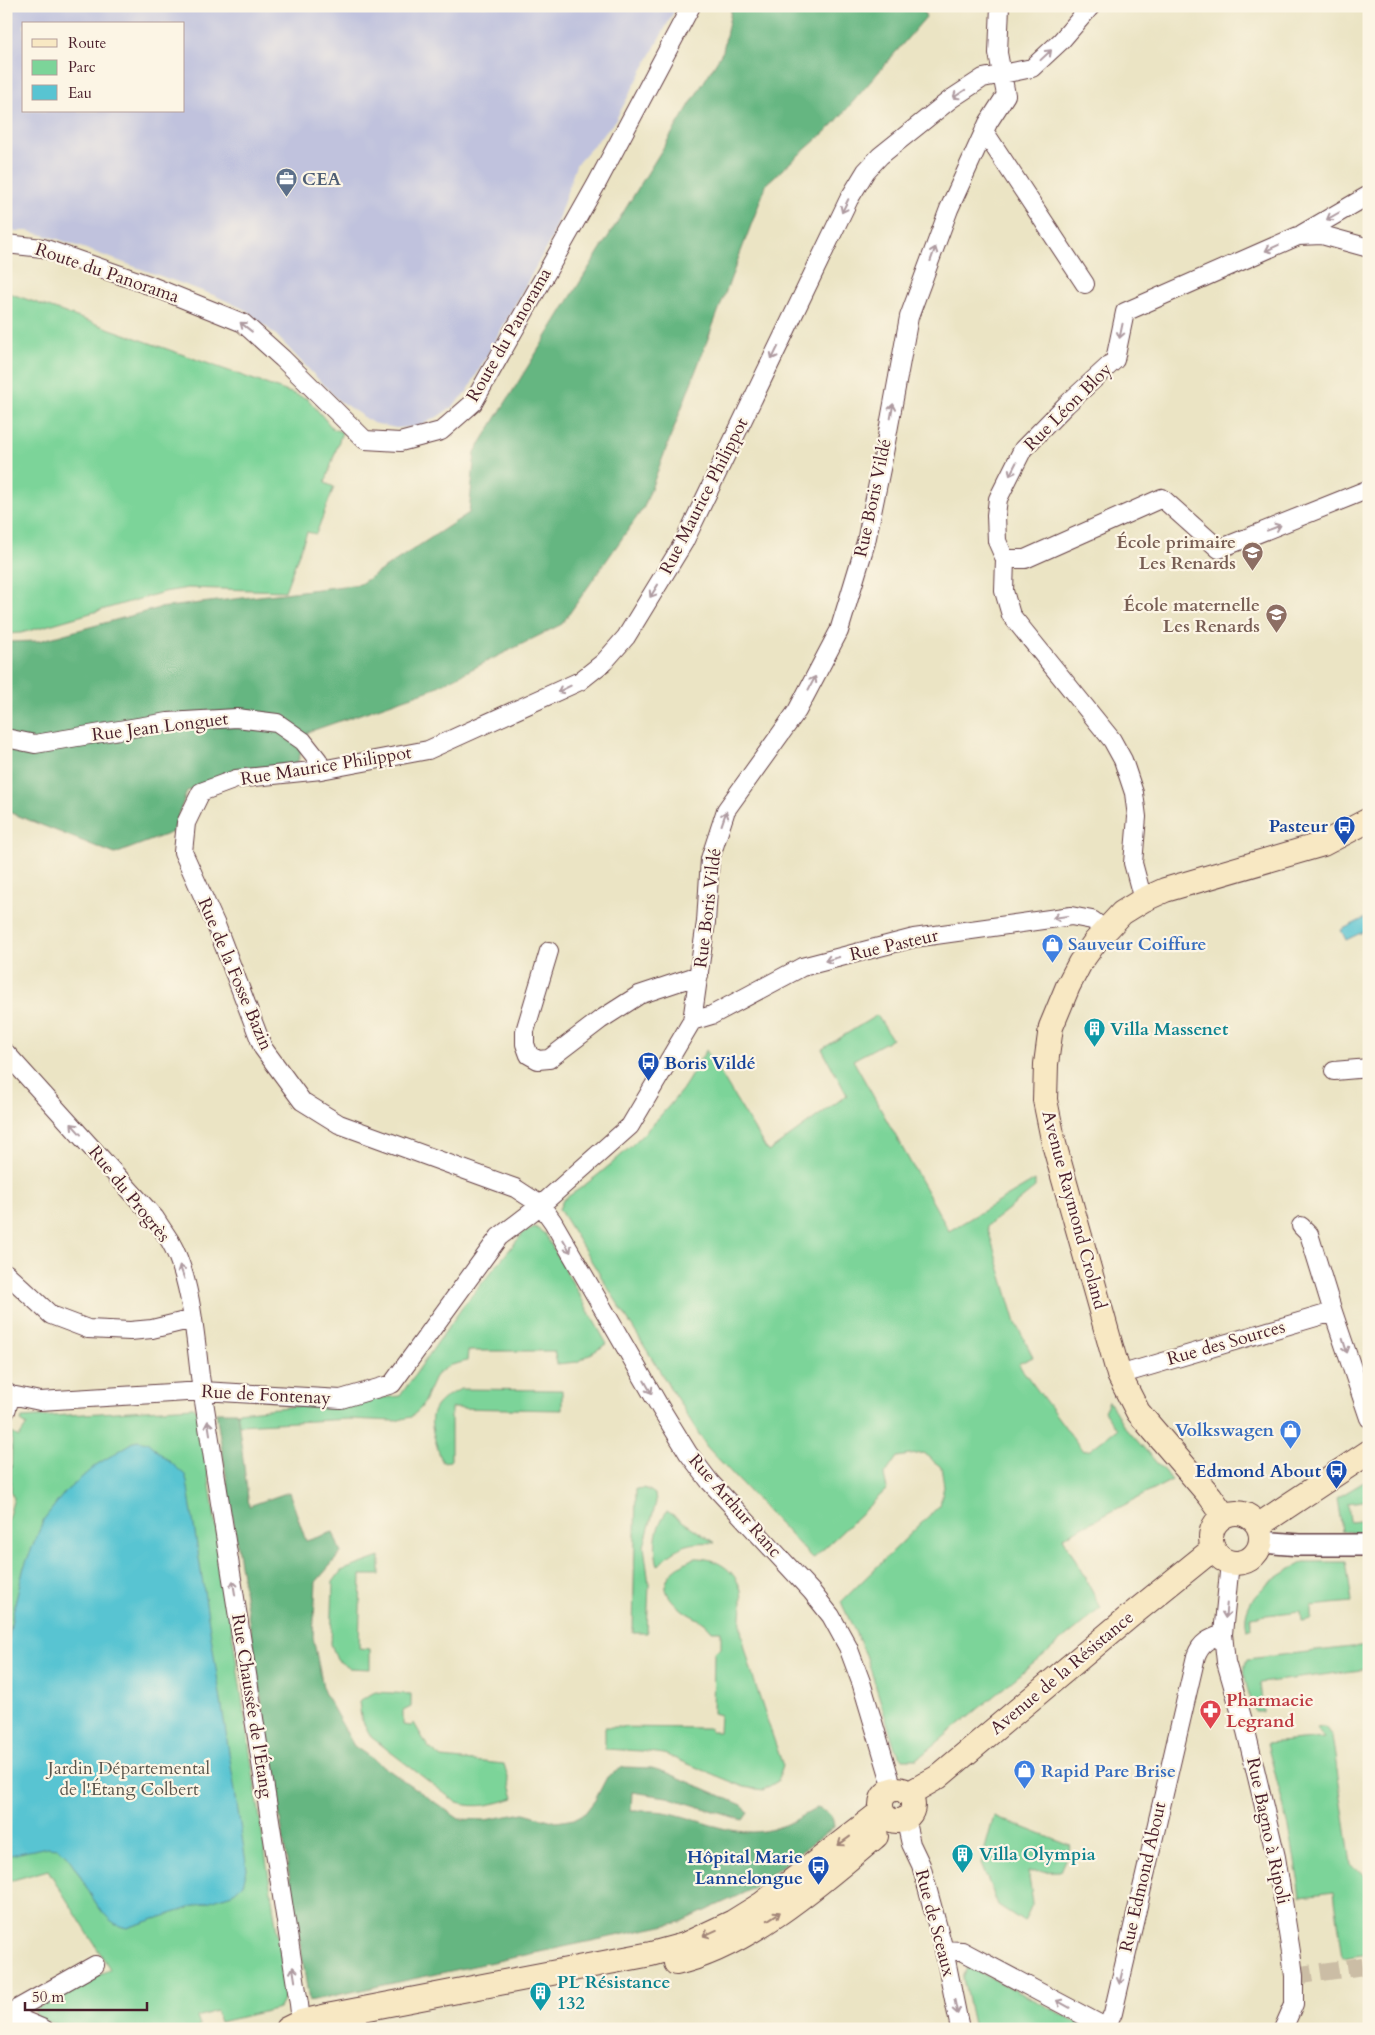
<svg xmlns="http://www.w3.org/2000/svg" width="1375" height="2035" viewBox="0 0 1375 2035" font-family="Cardo,serif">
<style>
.industrial{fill:#c0c2dd;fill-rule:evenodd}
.green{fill:#7cd499;stroke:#637a62}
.forest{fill:#65b681;stroke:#586a56}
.water{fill:#58c4d2;stroke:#51727e}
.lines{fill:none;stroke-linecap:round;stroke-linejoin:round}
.minor-tunnel{stroke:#cbbda5;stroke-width:18;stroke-dasharray:18 9;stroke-linecap:butt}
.minor-casing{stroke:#623d42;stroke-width:20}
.tertiary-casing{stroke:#623d42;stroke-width:24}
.secondary-casing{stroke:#623d42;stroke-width:26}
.minor{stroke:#fff;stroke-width:18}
.tertiary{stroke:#fff;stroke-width:21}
.secondary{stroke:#f8e8c3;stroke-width:24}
.oneway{stroke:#ae9aa0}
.oneway2{stroke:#a18477}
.labels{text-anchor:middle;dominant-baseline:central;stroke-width:4.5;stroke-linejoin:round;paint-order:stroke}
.service-label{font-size:18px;font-weight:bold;fill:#4e5e75;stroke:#fcf5e5;text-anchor:start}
.street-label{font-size:18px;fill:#4a1f2b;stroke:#fcf5e5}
.education-label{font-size:18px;font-weight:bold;fill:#785e54;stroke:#fcf5e5;text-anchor:end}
.transit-label{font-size:18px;font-weight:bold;fill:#164399;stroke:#fcf5e5;text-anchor:end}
.shop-label{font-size:18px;font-weight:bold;fill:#366cbe;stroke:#fcf5e5;text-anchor:start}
.culture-label{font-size:18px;font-weight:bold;fill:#0d838f;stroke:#fcf5e5;text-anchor:start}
.health-label{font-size:18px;font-weight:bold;fill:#be3a42;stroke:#fcf5e5;text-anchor:start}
.park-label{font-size:18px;fill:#59554c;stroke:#fcf5e5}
</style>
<rect width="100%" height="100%" fill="#fcf5e5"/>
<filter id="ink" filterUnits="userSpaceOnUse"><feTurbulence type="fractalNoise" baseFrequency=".02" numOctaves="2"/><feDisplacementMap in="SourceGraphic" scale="10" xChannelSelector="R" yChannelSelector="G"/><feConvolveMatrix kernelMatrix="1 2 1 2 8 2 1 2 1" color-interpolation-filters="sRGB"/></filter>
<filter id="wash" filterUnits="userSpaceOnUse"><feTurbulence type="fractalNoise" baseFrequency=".0096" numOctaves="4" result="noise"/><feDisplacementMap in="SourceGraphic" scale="20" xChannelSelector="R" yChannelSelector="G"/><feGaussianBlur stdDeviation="1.12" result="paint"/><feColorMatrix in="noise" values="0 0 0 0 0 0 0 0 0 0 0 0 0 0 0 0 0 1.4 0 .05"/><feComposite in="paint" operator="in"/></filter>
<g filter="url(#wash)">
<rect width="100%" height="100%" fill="#ebe4c4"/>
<path class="industrial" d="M 6,6 L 677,6 L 615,121 L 576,165 L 552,237 L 467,392 L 452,407 L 437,417 L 417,427 L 396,428 L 373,423 L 338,400 L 276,335 L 246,310 L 216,296 L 58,239 L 28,231 L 6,231 ZM 24,24 L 184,24 L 184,111 L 24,111 Z"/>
<path class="green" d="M 6,292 L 308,399 L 333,429 L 342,432 L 325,483 L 334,487 L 316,534 L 307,532 L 285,591 L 188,588 L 164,592 L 21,633 L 6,634 Z
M 877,1015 L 892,1039 L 853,1060 L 949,1231 L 1035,1180 L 1035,1188 L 987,1226 L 1016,1323 L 1033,1357 L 1018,1364 L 1083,1451 L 1090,1450 L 1117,1429 L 1104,1411 L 1109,1401 L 1124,1426 L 1172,1480 L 1063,1537 L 1101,1608 L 917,1759 L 903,1759 L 895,1748 L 866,1655 L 841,1602 L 940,1505 L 944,1486 L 941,1467 L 923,1453 L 897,1457 L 884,1476 L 887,1489 L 813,1559 L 707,1447 L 559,1209 L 563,1200 C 608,1171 649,1132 682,1090 C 691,1077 698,1063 706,1050 L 768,1152 L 847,1095 L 822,1049 Z
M 535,1227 L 545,1234 L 607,1344 L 577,1362 L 557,1364 L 554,1351 L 468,1351 L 467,1361 L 448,1366 L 436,1375 L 421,1408 L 411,1417 L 395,1421 L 348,1419 L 239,1425 L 237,1412 L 400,1396 L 464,1305 L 524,1232 Z
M 461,1389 L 562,1390 L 562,1410 L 451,1408 L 451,1461 L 442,1462 C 431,1425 419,1408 461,1389 Z
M 193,1407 L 199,1412 L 274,1912 L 287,1993 L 279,2008 L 220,2022 L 216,2011 L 197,2017 L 200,2026 L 196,2029 L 75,2029 L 38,2019 L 34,2010 L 110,1969 L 48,1870 L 6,1882 L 6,1526 L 14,1498 L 11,1493 L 12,1433 L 19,1437 L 27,1425 L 21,1421 L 22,1418 Z
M 1369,1479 L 1367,1480 L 1369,1500 L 1348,1503 L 1350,1522 L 1369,1520 L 1369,1534 L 1342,1531 L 1337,1498 Z
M 643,1488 L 649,1490 L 655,1494 L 656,1502 L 644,1546 L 649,1584 L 647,1633 L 633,1633 L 636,1489 Z
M 667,1511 L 715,1543 C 689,1541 676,1546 658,1566 C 653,1547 655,1527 667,1511 Z
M 380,1557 L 380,1575 L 361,1575 L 359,1648 L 370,1649 L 370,1669 L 349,1668 L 337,1660 L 331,1644 L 333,1582 L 341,1571 Z
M 694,1558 C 712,1557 732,1567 739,1585 C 746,1601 738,1619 742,1635 C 752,1679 768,1722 783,1766 L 778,1781 L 763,1790 L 744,1787 L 664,1754 L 641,1751 L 605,1749 L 605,1727 L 709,1728 L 711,1732 L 719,1732 L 720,1715 L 713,1713 L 714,1652 L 721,1648 L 721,1631 L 712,1631 C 702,1618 695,1619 684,1611 C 653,1588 665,1572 694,1558 Z
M 1304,1562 L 1346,1562 L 1352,1602 L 1311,1606 L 1311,1620 L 1302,1622 L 1301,1611 L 1250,1617 L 1251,1628 L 1247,1629 C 1238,1596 1280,1575 1304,1562 Z
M 1369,1645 L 1369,1669 L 1260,1683 L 1263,1712 L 1255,1712 C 1250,1695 1240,1675 1247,1659 Z
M 375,1692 L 411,1694 L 411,1707 L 403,1711 L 403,1725 L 411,1726 L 414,1723 L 428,1747 L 442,1758 L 504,1764 L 514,1798 C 494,1804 478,1809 457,1803 L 371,1737 L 361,1718 L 359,1701 Z
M 1325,1727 L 1332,1736 L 1351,1864 L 1369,1881 L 1369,1941 L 1364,1942 L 1367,1954 L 1343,1958 L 1334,1892 L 1301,1896 L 1289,1827 L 1267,1743 L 1324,1738 L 1316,1728 Z
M 994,1816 L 1071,1846 L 1060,1871 L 1028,1872 L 1033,1902 L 1024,1922 L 998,1905 L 981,1863 Z
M 968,1966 L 1089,2028 L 1090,2029 L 974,2029 L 963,1978 Z"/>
<path class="forest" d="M 732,6 L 922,6 L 926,17 L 833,125 L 767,183 L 644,507 L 562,624 L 430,690 L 308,732 L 297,764 L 187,791 L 173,832 L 115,854 L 6,811 L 6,642 L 39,641 L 159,608 L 360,584 L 469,513 L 475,452 L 723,51 Z
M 216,1412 L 237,1412 L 249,1506 L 289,1492 L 306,1541 L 333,1532 L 341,1553 L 316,1582 L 313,1637 L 324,1692 L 354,1746 L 459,1819 L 485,1820 L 524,1813 L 557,1822 L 574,1819 L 585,1813 L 595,1800 L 607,1777 L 623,1767 L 652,1768 L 668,1773 L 742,1805 L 748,1813 L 743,1820 L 667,1797 L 632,1792 L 631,1811 C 646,1811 659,1810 674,1814 C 703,1821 733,1836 764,1831 C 783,1828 801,1817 817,1808 C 829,1812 833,1815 834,1827 L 748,1891 L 681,1922 L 309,2001 Z"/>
<path class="water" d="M 1365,918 L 1369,929 L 1346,940 L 1341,930 Z
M 137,1440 L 147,1442 L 185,1475 L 187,1481 L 247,1869 L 243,1884 L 232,1894 L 127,1928 C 94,1923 83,1865 58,1848 L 47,1847 L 6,1856 L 6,1656 L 13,1612 L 24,1567 L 44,1519 L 65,1492 L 96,1465 Z"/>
</g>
<g filter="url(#ink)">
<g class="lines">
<path class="minor-tunnel" d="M 1294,1976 L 1363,1966"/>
<defs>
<path id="minor" d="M 984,131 L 1085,284
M 1302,234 L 1369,195
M 6,244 L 43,248 L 149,285 L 243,323 L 283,359 L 365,440 L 400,442 L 441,431 L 473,403 L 596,185 L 691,6
M 1005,559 L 1025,559 L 1162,498 L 1219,549 L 1369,489
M 6,738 L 35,744 L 168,722 L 237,718 L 277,723 L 303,741 L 318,760 L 321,770
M 1143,900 L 1133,863 L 1137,817 L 1134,793 L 1123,760 L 1112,740 L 1011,615 L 1004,591 L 1005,559 L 997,541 L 996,515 L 998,499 L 1023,449 L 1066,405 L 1115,360 L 1125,312 L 1298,236 L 1322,235 L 1369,248
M 549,951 L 525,1031 L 525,1044 L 529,1055 L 538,1060 L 549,1059 L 600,1020 L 639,995 L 699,975
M 692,1021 L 712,1015 L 802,967 L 914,938 L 1071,916 L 1092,920 L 1105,930
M 6,1053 L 155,1218 C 160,1226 165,1233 170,1241 C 191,1277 195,1335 200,1376 L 299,2004 L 301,2022 L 298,2029
M 1334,1071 L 1369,1068
M 1301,1226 L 1309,1234 L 1333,1312
M 6,1273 L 51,1315 L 88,1329 L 130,1331 L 152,1329 L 193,1319
M 1119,1375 L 1333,1312 L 1369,1418
M 6,1392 L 11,1395 L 40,1401 L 203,1391 L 341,1399 L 392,1384 L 499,1237 L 541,1205 L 630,1126 L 692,1021 L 706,922 L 710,859 L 726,810 L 797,711 L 839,631 L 866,542 L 882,464 L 909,317 L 949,209 L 988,123 L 1006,95 L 998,53 L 1000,6
M 6,1411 L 11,1395
M 1223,1634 L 1226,1662 L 1246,1731 L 1276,1857 L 1291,1952 L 1294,1976 L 1294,2004 L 1283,2029
M 893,1789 L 861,1682 L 848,1647 L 831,1616 L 812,1592 L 710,1482 L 688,1453 L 661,1409 L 553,1222 L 541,1205 L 515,1188 L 339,1124 L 302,1101 L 263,1048 L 216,925 L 183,852 L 186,823 L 201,792 L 236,779 L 321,770 L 428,750 L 580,681 L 604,662 L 626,637 L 684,542 L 849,199 L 866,171 L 880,156 L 951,99 L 983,78 L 1032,68 L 1061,41 L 1091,6
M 905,1818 L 911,1844 L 921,1865 L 944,1950 L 960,2029
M 944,1950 L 962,1951 L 1109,2029
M 6,2013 L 44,2029
M 6,2015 L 95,1965
M 1106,2029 L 1113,2013 L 1196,1656 C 1201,1642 1209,1639 1223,1634 L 1230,1562"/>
<path id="tertiary" d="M 1261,1542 L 1300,1545 L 1369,1545"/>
<path id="secondary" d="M1211 1538a25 25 0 1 1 50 0a25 25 0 1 1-50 0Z
M 1224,1516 L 1210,1496 L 1138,1412 L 1119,1375 L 1054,1144 L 1045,1100 L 1046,1064 L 1051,1027 L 1068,986 L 1080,963 L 1095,942 L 1122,913 L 1143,900 L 1165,890 L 1323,844 L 1369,820
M 1259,1525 L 1369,1452
M881 1805a16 16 0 1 1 32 0a16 16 0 1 1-32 0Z
M 908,1794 L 938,1777 L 1130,1616 L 1213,1549
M 676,1963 C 747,1947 821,1883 876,1836
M 287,2029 L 301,2022 L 332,2015 L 651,1954 L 684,1945 L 733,1922 L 762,1904 L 882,1811"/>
</defs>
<use href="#minor" class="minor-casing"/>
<use href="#tertiary" class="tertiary-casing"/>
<use href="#secondary" class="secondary-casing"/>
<use href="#minor" class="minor"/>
<use href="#tertiary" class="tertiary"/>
<use href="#secondary" class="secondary"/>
</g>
<defs><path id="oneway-shaft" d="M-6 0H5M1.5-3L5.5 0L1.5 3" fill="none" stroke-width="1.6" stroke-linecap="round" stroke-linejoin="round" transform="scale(1.25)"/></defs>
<g class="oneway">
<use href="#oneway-shaft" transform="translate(1046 55) rotate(-43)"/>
<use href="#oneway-shaft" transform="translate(959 94) rotate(146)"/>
<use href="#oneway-shaft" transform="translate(845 206) rotate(116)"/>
<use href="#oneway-shaft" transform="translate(1333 216) rotate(150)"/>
<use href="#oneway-shaft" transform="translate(1272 248) rotate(156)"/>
<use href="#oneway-shaft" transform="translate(933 254) rotate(-70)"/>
<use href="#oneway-shaft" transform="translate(246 327) rotate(-142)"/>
<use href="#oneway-shaft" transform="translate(1121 331) rotate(102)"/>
<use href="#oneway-shaft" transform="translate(775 353) rotate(116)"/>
<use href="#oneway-shaft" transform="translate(892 411) rotate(-80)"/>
<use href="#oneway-shaft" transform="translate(1013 469) rotate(117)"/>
<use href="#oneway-shaft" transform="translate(1274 528) rotate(-21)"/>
<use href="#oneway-shaft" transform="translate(654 591) rotate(122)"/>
<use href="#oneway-shaft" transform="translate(812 683) rotate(-62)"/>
<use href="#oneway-shaft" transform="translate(564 689) rotate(154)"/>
<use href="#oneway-shaft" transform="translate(724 818) rotate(-71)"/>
<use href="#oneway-shaft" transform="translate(1060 917) rotate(172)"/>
<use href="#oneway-shaft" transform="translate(832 959) rotate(165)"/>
<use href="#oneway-shaft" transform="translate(76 1129) rotate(-132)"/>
<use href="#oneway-shaft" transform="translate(567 1246) rotate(60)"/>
<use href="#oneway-shaft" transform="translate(182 1272) rotate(-110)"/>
<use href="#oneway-shaft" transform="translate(1345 1346) rotate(72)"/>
<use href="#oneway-shaft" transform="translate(648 1387) rotate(60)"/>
<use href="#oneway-shaft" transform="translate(209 1428) rotate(-99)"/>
<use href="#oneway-shaft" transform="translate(234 1588) rotate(-99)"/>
<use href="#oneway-shaft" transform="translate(1226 1611) rotate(96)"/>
<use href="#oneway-shaft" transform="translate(294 1974) rotate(-99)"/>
<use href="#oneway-shaft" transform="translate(1121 1977) rotate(103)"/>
<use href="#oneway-shaft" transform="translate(1063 2004) rotate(-151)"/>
<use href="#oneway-shaft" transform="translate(956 2007) rotate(78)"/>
</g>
<g class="oneway2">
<use href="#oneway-shaft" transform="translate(844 1841) rotate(144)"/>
<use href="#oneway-shaft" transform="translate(774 1916) rotate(-33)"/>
<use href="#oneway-shaft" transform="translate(710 1933) rotate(156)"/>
</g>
</g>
<defs>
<symbol id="office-pin" viewBox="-11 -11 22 30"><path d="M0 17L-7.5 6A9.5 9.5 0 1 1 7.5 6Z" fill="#5c6f8a" stroke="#fcf5e5"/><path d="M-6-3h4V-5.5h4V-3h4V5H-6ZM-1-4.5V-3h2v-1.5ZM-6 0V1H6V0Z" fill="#fff"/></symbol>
<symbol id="school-pin" viewBox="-11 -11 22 30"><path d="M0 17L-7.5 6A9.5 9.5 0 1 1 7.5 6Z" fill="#8d6e63" stroke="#fcf5e5"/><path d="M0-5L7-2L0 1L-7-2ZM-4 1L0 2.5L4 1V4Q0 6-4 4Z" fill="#fff"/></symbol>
<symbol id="bus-pin" viewBox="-11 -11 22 30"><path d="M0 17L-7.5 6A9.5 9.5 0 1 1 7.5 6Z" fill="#1a4fb4" stroke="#fcf5e5"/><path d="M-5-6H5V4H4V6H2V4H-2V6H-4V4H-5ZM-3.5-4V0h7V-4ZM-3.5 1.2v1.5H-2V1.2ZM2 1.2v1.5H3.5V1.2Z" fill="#fff"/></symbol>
<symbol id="shop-pin" viewBox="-11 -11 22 30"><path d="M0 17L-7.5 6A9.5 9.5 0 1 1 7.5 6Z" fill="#3f7fe0" stroke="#fcf5e5"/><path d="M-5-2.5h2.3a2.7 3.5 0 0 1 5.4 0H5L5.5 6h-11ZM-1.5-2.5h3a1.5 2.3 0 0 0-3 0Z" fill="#fff"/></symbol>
<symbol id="building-pin" viewBox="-11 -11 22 30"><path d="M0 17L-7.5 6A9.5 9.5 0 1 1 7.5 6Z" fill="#0f9aa8" stroke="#fcf5e5"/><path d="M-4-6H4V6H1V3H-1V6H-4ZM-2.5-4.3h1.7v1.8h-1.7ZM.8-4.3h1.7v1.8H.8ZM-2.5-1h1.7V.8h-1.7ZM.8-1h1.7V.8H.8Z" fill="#fff"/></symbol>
<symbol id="pharmacy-pin" viewBox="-11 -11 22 30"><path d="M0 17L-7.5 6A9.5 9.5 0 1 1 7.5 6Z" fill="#e0444e" stroke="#fcf5e5"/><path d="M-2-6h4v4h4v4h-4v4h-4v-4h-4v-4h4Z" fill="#fff"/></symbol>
</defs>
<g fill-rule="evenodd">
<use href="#office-pin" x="274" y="166" width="25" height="34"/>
<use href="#school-pin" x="1240" y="540" width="25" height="34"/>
<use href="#school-pin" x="1264" y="602" width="25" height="34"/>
<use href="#bus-pin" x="1332" y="814" width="25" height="34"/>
<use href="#shop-pin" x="1040" y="932" width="25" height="34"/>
<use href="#building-pin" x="1082" y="1016" width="25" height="34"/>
<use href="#bus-pin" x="636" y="1050" width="25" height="34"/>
<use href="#shop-pin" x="1278" y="1418" width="25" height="34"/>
<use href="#bus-pin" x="1324" y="1458" width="25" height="34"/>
<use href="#pharmacy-pin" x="1198" y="1698" width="25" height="34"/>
<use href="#shop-pin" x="1012" y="1758" width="25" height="34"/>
<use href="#building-pin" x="950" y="1842" width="25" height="34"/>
<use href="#bus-pin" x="806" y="1854" width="25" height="34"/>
<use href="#building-pin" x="528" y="1980" width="25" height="34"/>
</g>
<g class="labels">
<g class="service-label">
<text x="302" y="179">CEA</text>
</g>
<g class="street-label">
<text transform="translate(107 273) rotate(19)">Route du Panorama</text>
<text transform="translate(509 335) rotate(-60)">Route du Panorama</text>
<text transform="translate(1068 407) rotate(-45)">Rue Léon Bloy</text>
<text transform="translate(704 496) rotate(-63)">Rue Maurice Philippot</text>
<text transform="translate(873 498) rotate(-78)">Rue Boris Vildé</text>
<text transform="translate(160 727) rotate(-7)">Rue Jean Longuet</text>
<text transform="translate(326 766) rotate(-9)">Rue Maurice Philippot</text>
<text transform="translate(708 908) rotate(-83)">Rue Boris Vildé</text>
<text transform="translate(894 945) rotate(-13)">Rue Pasteur</text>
<text transform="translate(235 974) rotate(67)">Rue de la Fosse Bazin</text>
<text transform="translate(129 1194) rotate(51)">Rue du Progrès</text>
<text transform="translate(1074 1210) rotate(75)">Avenue Raymond Croland</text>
<text transform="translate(1226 1343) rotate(-16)">Rue des Sources</text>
<text transform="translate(266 1395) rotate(3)">Rue de Fontenay</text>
<text transform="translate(735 1506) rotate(49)">Rue Arthur Ranc</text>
<text transform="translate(1062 1673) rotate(-40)">Avenue de la Résistance</text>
<text transform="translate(252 1706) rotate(81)">Rue Chaussée de l'Étang</text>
<text transform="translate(1268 1831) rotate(78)">Rue Bagno à Ripoli</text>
<text transform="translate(1143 1877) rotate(-77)">Rue Edmond About</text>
<text transform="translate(935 1923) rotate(75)">Rue de Sceaux</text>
</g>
<g class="education-label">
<text x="1236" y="542">École primaire<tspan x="1236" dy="21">Les Renards</tspan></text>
<text x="1260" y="605">École maternelle<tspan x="1260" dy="21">Les Renards</tspan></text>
</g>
<g class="transit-label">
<text x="1328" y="826">Pasteur</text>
<text x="664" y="1063" text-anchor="start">Boris Vildé</text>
<text x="1321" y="1471">Edmond About</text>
<text x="803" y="1857">Hôpital Marie<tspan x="803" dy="21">Lannelongue</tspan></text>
</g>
<g class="shop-label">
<text x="1068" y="944">Sauveur Coiffure</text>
<text x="1274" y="1430" text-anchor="end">Volkswagen</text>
<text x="1041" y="1771">Rapid Pare Brise</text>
</g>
<g class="culture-label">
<text x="1110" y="1029">Villa Massenet</text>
<text x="979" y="1854">Villa Olympia</text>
<text x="557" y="1982">PL Résistance<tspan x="557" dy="21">132</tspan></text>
</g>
<g class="health-label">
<text x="1226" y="1700">Pharmacie<tspan x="1226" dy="21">Legrand</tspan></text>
</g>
<g class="park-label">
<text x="129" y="1768">Jardin Départemental<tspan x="129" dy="21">de l'Étang Colbert</tspan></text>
</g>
</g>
<rect width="1375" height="2035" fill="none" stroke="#fcf5e5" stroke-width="25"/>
<rect x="22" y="22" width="162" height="90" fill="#fcf5e5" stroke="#b59f9b"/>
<rect x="32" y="39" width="25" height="8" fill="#f8e8c3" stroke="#b59f9b"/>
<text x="68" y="48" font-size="15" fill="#4a1f2b">Route</text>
<rect x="32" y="60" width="25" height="15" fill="#7cd499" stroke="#b59f9b"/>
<text x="68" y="72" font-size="15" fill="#4a1f2b">Parc</text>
<rect x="32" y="85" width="25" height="15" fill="#58c4d2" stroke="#b59f9b"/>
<text x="68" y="98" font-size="15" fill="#4a1f2b">Eau</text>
<path d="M25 2002v8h122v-8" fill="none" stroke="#4a1f2b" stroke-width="2.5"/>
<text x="32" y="2002" font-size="15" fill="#4a1f2b" stroke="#fcf5e5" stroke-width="4" paint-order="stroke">50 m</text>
</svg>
